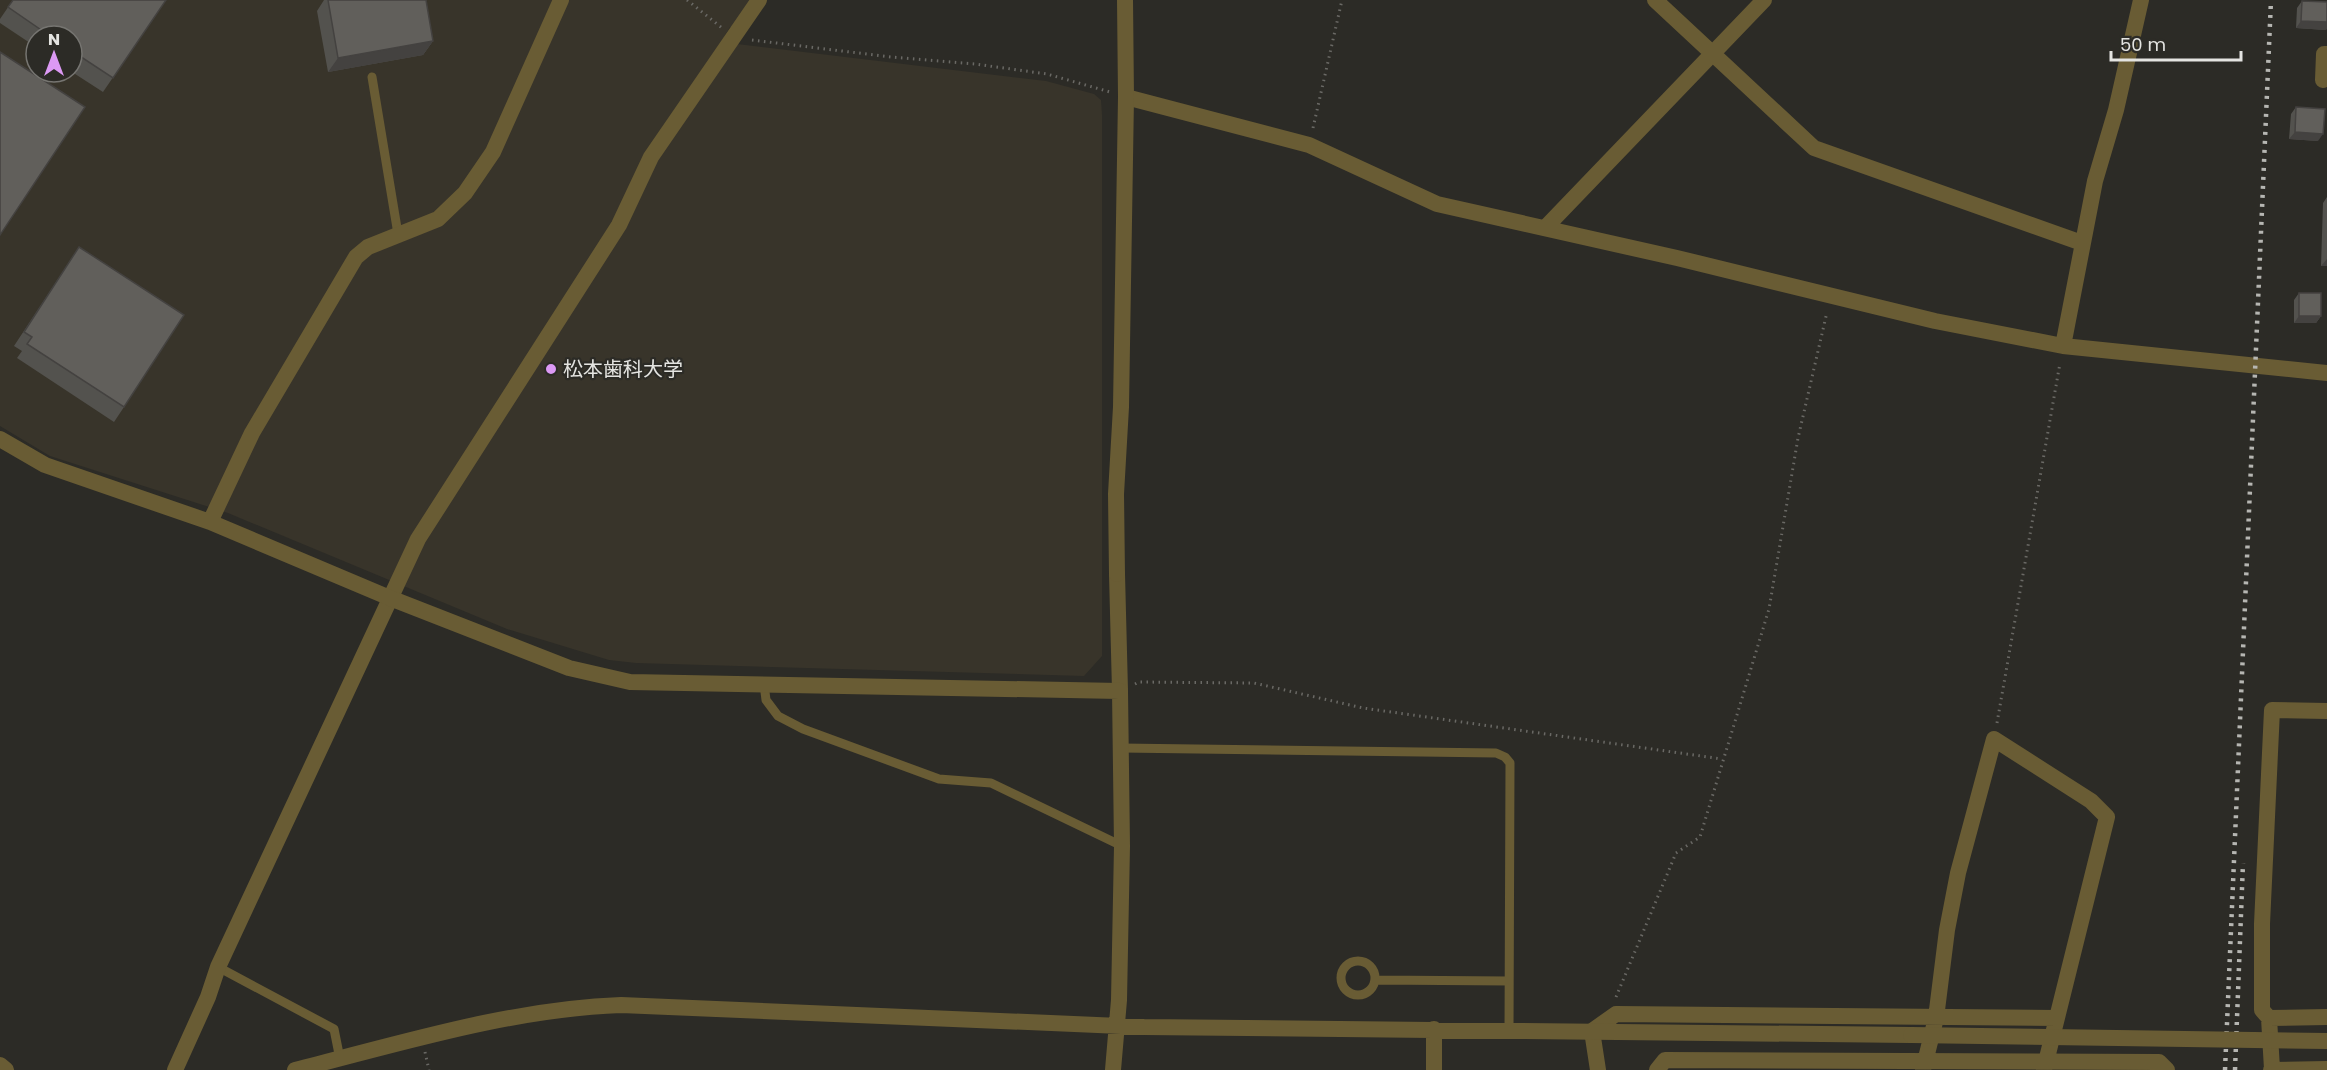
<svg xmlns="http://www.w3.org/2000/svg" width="2327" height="1070" viewBox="0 0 2327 1070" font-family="Poppins,'Noto Sans JP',sans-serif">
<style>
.built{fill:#38342a;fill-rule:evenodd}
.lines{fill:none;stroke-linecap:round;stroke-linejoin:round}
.path{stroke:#6a6965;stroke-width:3;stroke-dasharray:1.5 4.5;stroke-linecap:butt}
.service{stroke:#695c34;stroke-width:9}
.minor{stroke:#695c34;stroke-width:16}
.tertiary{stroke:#695c34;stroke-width:16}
.rail{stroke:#b6b6b2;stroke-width:4.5;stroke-dasharray:3 6;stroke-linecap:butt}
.tertiary-bridge{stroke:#695c34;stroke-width:16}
.wall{fill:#53524e}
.shaded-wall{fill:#444240}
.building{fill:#615f5b;stroke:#444240;stroke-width:1.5}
.poi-dot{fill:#dc99f4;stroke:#2c2b26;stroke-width:2}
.labels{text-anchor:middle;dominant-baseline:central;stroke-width:4.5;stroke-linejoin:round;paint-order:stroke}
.poi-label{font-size:20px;fill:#e4e4e1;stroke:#2c2b26;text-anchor:start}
</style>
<rect width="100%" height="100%" fill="#2c2b26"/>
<path class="built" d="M 0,0 L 753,0 L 737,27 L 730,27 L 724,37 L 737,44 L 1046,81 L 1094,94 L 1101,100 L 1102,115 L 1102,656 L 1084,676 L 636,663 L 609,660 L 507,629 L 228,513 L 50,456 L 0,426 ZM 36,36 L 72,36 L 72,72 L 36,72 Z"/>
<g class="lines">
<path class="path" d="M 687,0 L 722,28
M 752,40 L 891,57 L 975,64 L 1047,74 L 1110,92
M 1313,128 L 1342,0
M 1135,684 L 1139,682 L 1254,683 L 1363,708 L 1722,759
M 1997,723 L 2060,363
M 1616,997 L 1676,853 L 1700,837 L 1769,609 L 1798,438 L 1827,312
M 425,1052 L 429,1070"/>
<path class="service" d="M 372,77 L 398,234
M 764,684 L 766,700 L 778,716 L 803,729 L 939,779 L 991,783 L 1122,846
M 1121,748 L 1496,753 L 1505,757 L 1510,763 L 1509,1031
M1341 978a17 17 0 1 1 34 0a17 17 0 1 1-34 0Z
M 218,967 L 334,1029 L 340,1059
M 1375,980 L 1509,981"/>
<path class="minor" d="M 1655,0 L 1814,148 L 2082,243
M 2323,80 L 2324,54 L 2327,54
M 1126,97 L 1309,145 L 1437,204 L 1677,258 L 1935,321 L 2063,346 L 2327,373
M 1545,228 L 1764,0
M 2063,346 L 2095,181 L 2116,110 L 2141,0
M 1117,574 L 1120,691
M 2269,1018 L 2327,1017
M 2272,1069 L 2269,1018 L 2262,1010 L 2262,924 L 2272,710 L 2327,711
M 175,1070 L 208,997 L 218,967 L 418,539 L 619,225 L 651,157 L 759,0
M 1598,1070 L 1592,1031 L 1616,1014 L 2057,1018
M 1657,1070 L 1665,1060 L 2159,1062 L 2167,1070
M 1923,1070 L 1936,1018 L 1947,930 L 1958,873 L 1994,739 L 2091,801 L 2107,817 L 2044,1070
M 2271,1070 L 2327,1069"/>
<path class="tertiary" d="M 0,439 L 45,465 L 210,522 L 390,598 L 569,668 L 630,682 L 1120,691 L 1122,846 L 1119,1000 L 1113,1070
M 210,522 L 252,433 L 356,257 L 368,247 L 438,219 L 465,193 L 493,152 L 561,0
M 1117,574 L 1116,494 L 1121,407 L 1126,97 L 1125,0
M 1434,1029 L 1434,1070
M 0,1065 L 6,1070
M 295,1070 C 402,1043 511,1009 621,1005 L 1144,1027 L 1911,1035"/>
<path class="rail" d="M 2225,1070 L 2271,0
M 2235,1070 L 2243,863"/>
<path class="tertiary-bridge" d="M 1911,1035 L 2327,1041"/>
</g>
<path class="wall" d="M 13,0 L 166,0 L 103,92 L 72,72 L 72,36 L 36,36 L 36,47 L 0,23 L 0,19 Z
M 324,0 L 426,0 L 433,41 L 423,55 L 328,72 L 317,11 Z
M 2302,1 L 2326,30 L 2296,28 L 2297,8 Z
M 2296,107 L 2318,141 L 2289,139 L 2291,114 Z
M 2327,197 L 2327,266 L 2321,266 L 2323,203 Z
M 79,247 L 124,407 L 114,422 L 17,358 L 22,351 L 14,346 Z
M 2299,293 L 2321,316 L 2316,323 L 2294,323 L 2294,300 Z"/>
<path class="shaded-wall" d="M 2301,21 L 2327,22 L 2327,29 L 2326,30 L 2296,28 Z
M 433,41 L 423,55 L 328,72 L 338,58 Z
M 2295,132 L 2323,134 L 2318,141 L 2289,139 Z
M 2327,259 L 2327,266 L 2321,266 Z
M 2299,316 L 2321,316 L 2316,323 L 2294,323 Z"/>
<path class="building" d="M 13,0 L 166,0 L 113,78 L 72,51 L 72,36 L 50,36 L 8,7 Z
M 328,0 L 426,0 L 433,41 L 338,58 Z
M 2302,1 L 2327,2 L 2327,22 L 2301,21 Z
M 0,52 L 85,107 L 0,235 Z
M 2296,107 L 2325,109 L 2323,134 L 2295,132 Z
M 79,247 L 184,315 L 124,407 L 27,344 L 32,337 L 24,332 Z
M 2299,293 L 2321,293 L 2321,316 L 2299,316 Z"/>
<circle class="poi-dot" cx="551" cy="369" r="6"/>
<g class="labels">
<g class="poi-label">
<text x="563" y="369">松本歯科大学</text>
</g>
</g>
<g transform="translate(54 54)"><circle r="28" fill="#2c2b26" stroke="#767571" stroke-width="1.5"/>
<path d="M0-4.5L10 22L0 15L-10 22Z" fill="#dc99f4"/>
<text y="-9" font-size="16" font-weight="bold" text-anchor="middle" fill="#e4e4e1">N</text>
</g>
<path d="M2111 51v9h130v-9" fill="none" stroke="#e4e4e1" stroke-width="3"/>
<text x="2120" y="51" font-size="18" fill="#e4e4e1" stroke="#2c2b26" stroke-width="4.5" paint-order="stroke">50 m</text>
</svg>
